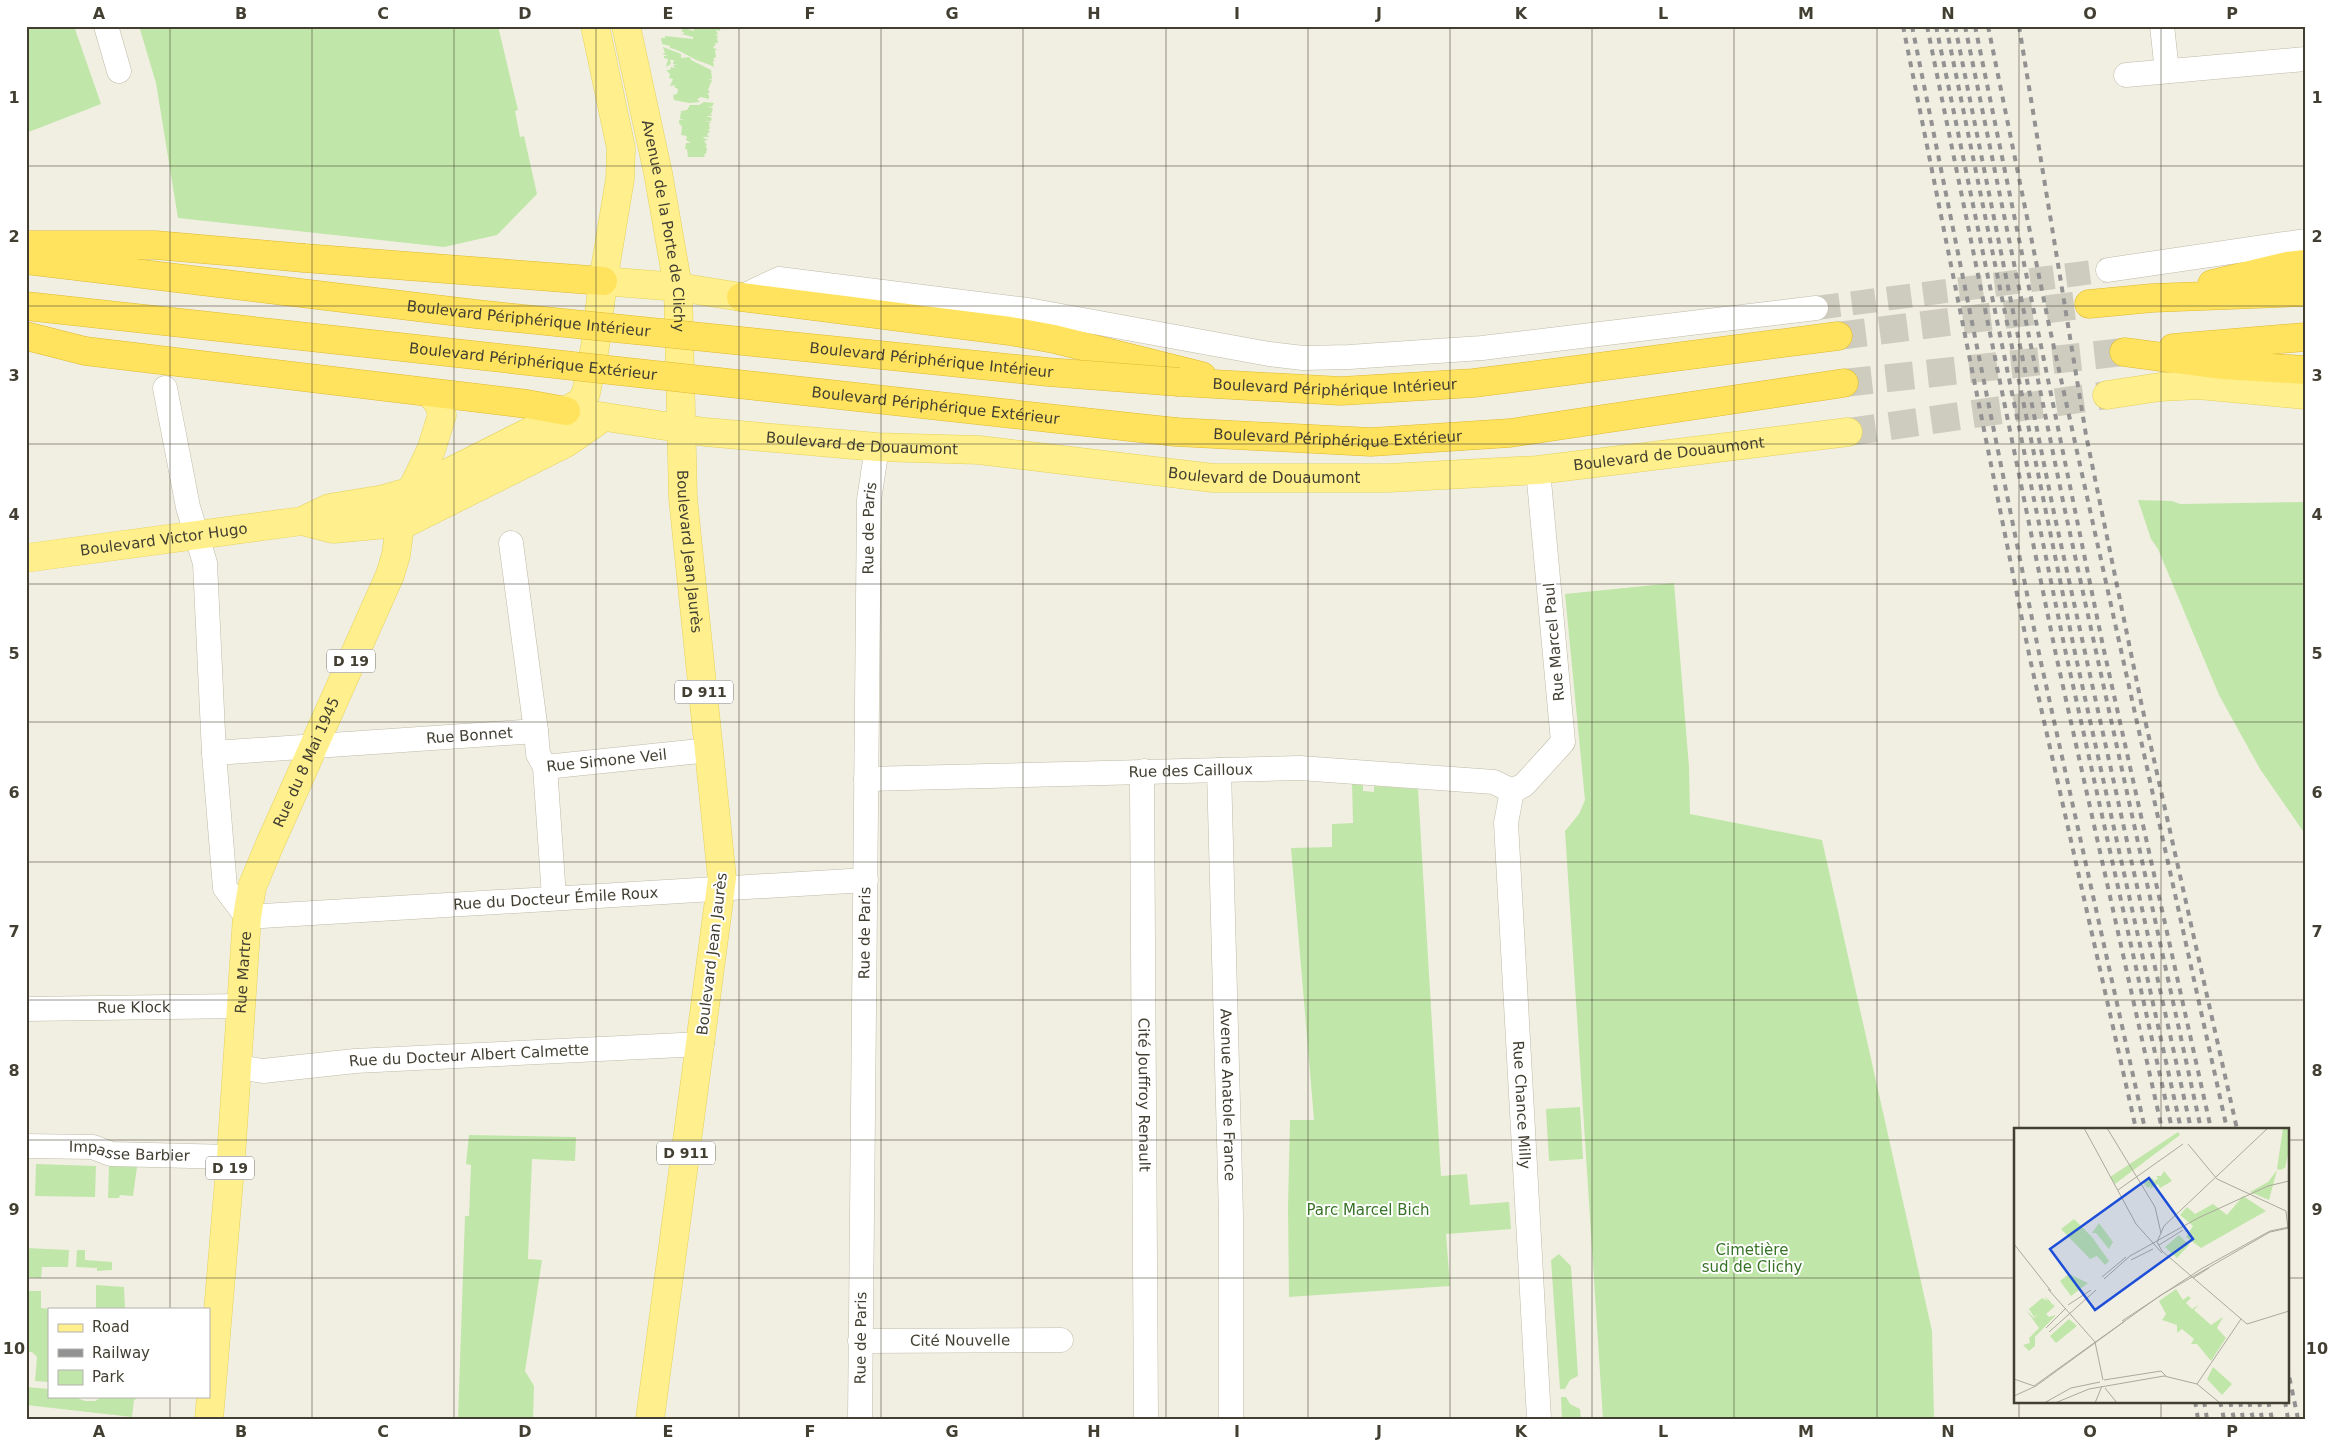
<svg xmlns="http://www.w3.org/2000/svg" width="2331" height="1445" viewBox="0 0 2331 1445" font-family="'DejaVu Sans',sans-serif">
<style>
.green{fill:#c1e6a9}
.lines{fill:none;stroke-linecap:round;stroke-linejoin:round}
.minor-tunnel{stroke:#ceccbf;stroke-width:24;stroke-dasharray:24 12;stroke-linecap:butt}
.major-tunnel{stroke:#ceccbf;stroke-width:28;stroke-dasharray:28 14;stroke-linecap:butt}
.highway-tunnel{stroke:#ceccbf;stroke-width:28;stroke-dasharray:28 14;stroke-linecap:butt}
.minor-casing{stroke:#bfbba7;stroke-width:25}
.major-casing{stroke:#e4d15d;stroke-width:29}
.highway-casing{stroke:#deb92f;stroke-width:29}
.minor{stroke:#fff;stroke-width:24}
.major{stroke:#fff08d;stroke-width:28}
.highway{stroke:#ffe35f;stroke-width:28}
.rail{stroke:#929292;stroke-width:4;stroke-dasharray:6 6;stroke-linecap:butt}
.highway-bridge-casing{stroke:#deb92f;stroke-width:29;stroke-linecap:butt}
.highway-bridge{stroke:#ffe35f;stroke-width:28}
.grid{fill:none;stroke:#423f32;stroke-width:1;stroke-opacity:0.55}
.labels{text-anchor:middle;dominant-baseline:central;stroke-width:4;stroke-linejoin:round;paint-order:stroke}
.shield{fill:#fff;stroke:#7b7970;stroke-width:1}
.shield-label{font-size:14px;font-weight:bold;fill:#423f32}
.street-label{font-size:15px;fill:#423f32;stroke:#fff}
.park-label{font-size:15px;fill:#377326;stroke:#fff}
.inset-road{fill:none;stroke:#aba99c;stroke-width:1}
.view{fill:#1d4ed8;fill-opacity:0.15;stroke:#1d4ed8;stroke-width:2.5}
.inset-edge{fill:none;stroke:#423f32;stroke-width:2.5}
.neatline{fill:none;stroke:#423f32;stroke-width:2}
.grid-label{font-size:16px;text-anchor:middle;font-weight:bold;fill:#423f32}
</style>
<rect width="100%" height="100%" fill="#f1efe2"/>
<path class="green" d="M 26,26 L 74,26 L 101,104 L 26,133 Z
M 139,26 L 498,26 L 518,110 L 515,111 L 520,137 L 524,136 L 537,194 L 497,235 L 444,247 L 178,218 L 156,83 Z
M 693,26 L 721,26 L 720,31 L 716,30 L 718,34 L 715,35 L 719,36 L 717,37 L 718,43 L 714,43 L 716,44 L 713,48 L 717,49 L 715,51 L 716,57 L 713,59 L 715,61 L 713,61 L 714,67 C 709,64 704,63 699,61 C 691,58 681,50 670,48 L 670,46 L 662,44 L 661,38 L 665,38 L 665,36 L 693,39 L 693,37 L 681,34 L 685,33 L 681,31 L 684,28 L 694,31 Z
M 663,47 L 681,54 L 681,58 L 690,57 L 691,60 L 711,70 L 712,79 L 708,79 L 712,80 L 708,90 L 710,92 L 707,94 L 709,95 L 709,99 L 701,97 L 697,99 L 700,102 L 689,103 L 674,100 L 673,95 L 677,94 L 678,89 L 674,87 L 676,85 L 670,86 L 673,79 L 669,78 L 670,74 L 666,70 L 670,70 L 671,67 L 675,68 L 673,65 L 678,65 L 673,64 L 674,60 L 670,60 L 671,64 L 666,67 L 668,59 L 664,58 L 664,56 L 668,56 L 662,54 L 665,53 Z
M 704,102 L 714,103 L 712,107 L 708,106 L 713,109 L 711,114 L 712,116 L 706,116 L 712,118 L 711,121 L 705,121 L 711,122 L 709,124 L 710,129 L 708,129 L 710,132 L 707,133 L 709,133 L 707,134 L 709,137 L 702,137 L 708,140 L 704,141 L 707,145 L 705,147 L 707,148 L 706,154 L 704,154 L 705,157 L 688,157 L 687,149 L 685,149 L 686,143 L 691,143 L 686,140 L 687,136 L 681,135 L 682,127 L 679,123 L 679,120 L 684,120 L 680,119 L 681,111 L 687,110 L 690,105 L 699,105 Z
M 2138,500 L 2172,501 L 2180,504 L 2305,502 L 2305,834 L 2260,769 L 2219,695 L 2158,549 L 2151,539 Z
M 1674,583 L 1689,767 L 1690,814 L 1822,840 L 1932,1331 L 1934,1419 L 1603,1419 L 1565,831 L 1579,814 L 1585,800 L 1565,594 Z
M 1352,784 L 1363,785 L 1363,791 L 1374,792 L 1374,786 L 1418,789 L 1441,1176 L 1467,1174 L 1470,1205 L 1509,1202 L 1511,1229 L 1446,1234 L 1450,1286 L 1289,1297 L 1288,1208 L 1290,1120 L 1314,1120 L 1291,848 L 1332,847 L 1332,824 L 1353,823 Z
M 1580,1107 L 1583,1159 L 1549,1161 L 1546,1109 Z
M 469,1135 L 576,1137 L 575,1161 L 532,1159 L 528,1259 L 542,1260 L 525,1371 L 534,1386 L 533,1419 L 458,1419 L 465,1216 L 469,1216 L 471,1165 L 466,1164 Z
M 36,1164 L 96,1166 L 95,1197 L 35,1196 Z
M 109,1166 L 137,1167 L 133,1196 L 120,1195 L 119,1198 L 108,1198 Z
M 26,1248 L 69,1250 L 68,1267 L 42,1267 L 41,1278 L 26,1277 Z
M 77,1250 L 85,1250 L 85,1260 L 112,1262 L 112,1270 L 97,1271 L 97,1268 L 76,1267 Z
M 1559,1254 L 1571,1266 L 1578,1376 L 1570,1380 L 1565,1389 L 1560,1389 L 1551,1260 Z
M 96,1285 L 124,1287 L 125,1309 L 96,1309 Z
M 26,1291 L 41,1291 L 41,1308 L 49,1309 L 49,1382 L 35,1381 L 37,1357 L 32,1352 L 26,1352 Z
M 26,1387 L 49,1389 L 49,1396 L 72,1396 L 85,1401 L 95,1401 L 104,1396 L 136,1396 L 136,1399 L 134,1400 L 132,1417 L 26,1405 Z
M 1561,1397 L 1566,1397 L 1570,1404 L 1580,1409 L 1581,1419 L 1562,1419 Z"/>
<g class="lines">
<path class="minor-tunnel" d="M 1816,308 L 2108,270"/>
<path class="major-tunnel" d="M 1848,432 L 2107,395"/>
<path class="highway-tunnel" d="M 1838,336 L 2089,304
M 1844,383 L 2124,352"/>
<defs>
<g id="minor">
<path d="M 106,26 L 119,71"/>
<path d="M 2162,26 L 2167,71"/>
<path d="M 2126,75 L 2305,59"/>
<path d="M 2108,270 L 2305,241"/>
<path d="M 741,297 L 779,279 L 1028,310 L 1269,354 L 1303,358 L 1349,357 L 1482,348 L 1816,308"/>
<path id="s1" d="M 165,388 L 188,507 L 205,563 L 214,753 L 225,888 L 247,917 L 866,880"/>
<path d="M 536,731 L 538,754 L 545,767 L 554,897"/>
<path id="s2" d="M 214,753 L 536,731 L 511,543"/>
<path id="s3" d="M 545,767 L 710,750"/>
<path id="s4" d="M 1219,770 L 1231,1215 L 1231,1419"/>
<path id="s5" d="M 1144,771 L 1142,786 L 1146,1419"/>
<path id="s6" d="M 866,779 L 1300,768 L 1494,782 L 1512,791"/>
<path id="s7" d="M 1512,791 L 1506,823 L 1539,1419"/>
<path d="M 1512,791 L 1524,785 L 1563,742 L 1538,470"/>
<path id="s8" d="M 26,1009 L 240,1006"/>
<path id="s9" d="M 238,1067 L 263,1071 L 355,1061 L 702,1044"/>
<path id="s10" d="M 26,1146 L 93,1147 L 111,1154 L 231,1157"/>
<path id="s11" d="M 860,1341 L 1061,1340"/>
<path id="s12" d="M 860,1419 L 869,500 L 877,447"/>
</g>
<g id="major">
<path id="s13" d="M 626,26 L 658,173 L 678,287 L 683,498 L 722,878 L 650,1419"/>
<path d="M 603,281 L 678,287 L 741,297"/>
<path d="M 2107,395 L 2160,387 L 2199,385 L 2305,395"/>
<path id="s14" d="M 566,411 L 705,432 L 877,447 L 979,450 L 1213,478 L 1388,478 L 1538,470 L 1848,432"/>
<path d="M 302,521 L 333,529 L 408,522 L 566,443 L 602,418"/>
<path id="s15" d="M 26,558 L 302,521 L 329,508 L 384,499 L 412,491 L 535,429 L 581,402 L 586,393 L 595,347 L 603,281 L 620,179 L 621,148 L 595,26"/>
<path id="s16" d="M 209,1419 L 231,1157 L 247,917 L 252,887 L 270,844 L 390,575 L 396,555 L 402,510 L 431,450 L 442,415 L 439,404 L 430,393"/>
</g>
<g id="highway">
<path d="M 304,258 L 603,281"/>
<path d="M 2212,284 L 2287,266 L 2305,264"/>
<path d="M 741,297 L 1010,331 L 1054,339 L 1202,376"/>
<path d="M 2089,304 L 2152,298 L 2305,292"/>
<path d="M 26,336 L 85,351 L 527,404 L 566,411"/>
<path d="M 2173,348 L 2305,337"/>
<path d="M 2124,352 L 2223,365 L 2305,370"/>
<path id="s17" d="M 1179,382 L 1341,391 L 1474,383 L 1838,336"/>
<path id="s18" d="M 1176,432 L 1371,442 L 1510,433 L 1844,383"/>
</g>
</defs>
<use href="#minor" class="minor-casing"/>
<use href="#major" class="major-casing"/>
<use href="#highway" class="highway-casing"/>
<use href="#minor" class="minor"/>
<use href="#major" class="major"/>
<use href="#highway" class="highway"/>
<path class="rail" d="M 1903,26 L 2030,659 L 2136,1129
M 1912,26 L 2040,658 L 2145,1129
M 1927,26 L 2056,655 L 2162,1129
M 1936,26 L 2066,654 L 2172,1129
M 1946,26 L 2075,653 L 2181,1129
M 1955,26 L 2054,513 L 2191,1129
M 1965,26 L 2064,506 L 2201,1129
M 1975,26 L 2103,646 L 2211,1129
M 1988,26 L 2049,325 L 2227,1129
M 2019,26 L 2086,435 L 2141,702 L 2237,1129
M 2287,1366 L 2298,1419
M 2195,1401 L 2198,1419
M 2204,1401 L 2207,1419
M 2220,1401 L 2224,1419
M 2230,1401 L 2234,1419
M 2240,1401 L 2243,1419
M 2249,1401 L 2253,1419
M 2259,1401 L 2262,1419
M 2268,1401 L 2272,1419
M 2285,1401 L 2288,1419"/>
<defs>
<g id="highway-bridge">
<path d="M 27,245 L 155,245 L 304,258"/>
<path id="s19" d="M 26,260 L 476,314 L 1048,372 L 1179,382"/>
<path id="s20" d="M 26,306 L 1176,432"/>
</g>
</defs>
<use href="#highway-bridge" class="highway-bridge-casing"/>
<use href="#highway-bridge" class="highway-bridge"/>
</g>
<path class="grid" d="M 170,26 L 170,1309M 312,26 L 312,1419M 454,26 L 454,1419M 596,26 L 596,1419M 739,26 L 739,1419M 881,26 L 881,1419M 1023,26 L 1023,1419M 1166,26 L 1166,1419M 1308,26 L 1308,1419M 1450,26 L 1450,1419M 1592,26 L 1592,1419M 1734,26 L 1734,1419M 1877,26 L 1877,1419M 2019,26 L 2019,1129M 2161,26 L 2161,1129M 26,166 L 2305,166M 26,306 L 2305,306M 26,444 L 2305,444M 26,584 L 2305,584M 26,722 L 2305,722M 26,862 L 2305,862M 26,1000 L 2305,1000M 26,1140 L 2015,1140M 2287,1140 L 2305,1140M 26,1278 L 2015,1278M 2287,1278 L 2305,1278M 170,1396 L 170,1419M 2019,1401 L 2019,1419M 2161,1401 L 2161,1419"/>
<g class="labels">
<g class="shield">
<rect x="327" y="649.5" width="48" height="23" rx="4"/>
<rect x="675" y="680.5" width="58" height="23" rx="4"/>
<rect x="657" y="1141.5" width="58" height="23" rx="4"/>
<rect x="206" y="1156.5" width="48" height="23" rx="4"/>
</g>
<g class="shield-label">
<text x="351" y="661">D 19</text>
<text x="704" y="692">D 911</text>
<text x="686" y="1153">D 911</text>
<text x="230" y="1168">D 19</text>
</g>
<g class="street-label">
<text stroke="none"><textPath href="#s13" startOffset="204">Avenue de la Porte de Clichy</textPath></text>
<text stroke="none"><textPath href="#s19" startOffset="506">Boulevard Périphérique Intérieur</textPath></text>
<text stroke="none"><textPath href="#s19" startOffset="911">Boulevard Périphérique Intérieur</textPath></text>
<text stroke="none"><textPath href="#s20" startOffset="510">Boulevard Périphérique Extérieur</textPath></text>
<text stroke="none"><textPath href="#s17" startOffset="156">Boulevard Périphérique Intérieur</textPath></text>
<text stroke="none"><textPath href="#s20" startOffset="915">Boulevard Périphérique Extérieur</textPath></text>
<text stroke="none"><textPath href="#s18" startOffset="162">Boulevard Périphérique Extérieur</textPath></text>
<text stroke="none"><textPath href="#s14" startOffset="298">Boulevard de Douaumont</textPath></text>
<text stroke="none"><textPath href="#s14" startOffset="1108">Boulevard de Douaumont</textPath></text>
<text stroke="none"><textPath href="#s14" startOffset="702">Boulevard de Douaumont</textPath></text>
<text stroke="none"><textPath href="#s12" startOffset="891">Rue de Paris</textPath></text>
<text stroke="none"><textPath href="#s15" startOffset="139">Boulevard Victor Hugo</textPath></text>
<text stroke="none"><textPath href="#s13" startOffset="531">Boulevard Jean Jaurès</textPath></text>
<text transform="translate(1554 642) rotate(-95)">Rue Marcel Paul</text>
<text stroke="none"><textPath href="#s2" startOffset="256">Rue Bonnet</textPath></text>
<text stroke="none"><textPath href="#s16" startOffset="670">Rue du 8 Mai 1945</textPath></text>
<text stroke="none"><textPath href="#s3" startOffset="62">Rue Simone Veil</textPath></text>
<text stroke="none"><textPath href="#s6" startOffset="325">Rue des Cailloux</textPath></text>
<text stroke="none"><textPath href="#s1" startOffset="851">Rue du Docteur Émile Roux</textPath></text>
<text stroke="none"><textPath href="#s12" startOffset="486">Rue de Paris</textPath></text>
<text transform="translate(712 954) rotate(-83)">Boulevard Jean Jaurès</text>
<text stroke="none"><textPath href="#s16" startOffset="448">Rue Martre</textPath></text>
<text stroke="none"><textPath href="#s8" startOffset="108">Rue Klock</textPath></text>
<text stroke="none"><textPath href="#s9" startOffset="232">Rue du Docteur Albert Calmette</textPath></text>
<text stroke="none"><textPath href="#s4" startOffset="325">Avenue Anatole France</textPath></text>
<text stroke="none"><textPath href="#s5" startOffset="324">Cité Jouffroy Renault</textPath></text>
<text stroke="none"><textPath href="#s7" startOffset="315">Rue Chance Milly</textPath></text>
<text stroke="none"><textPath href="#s10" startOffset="104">Impasse Barbier</textPath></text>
<text stroke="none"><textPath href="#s12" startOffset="81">Rue de Paris</textPath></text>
<text stroke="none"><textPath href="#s11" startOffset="100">Cité Nouvelle</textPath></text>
</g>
<g class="park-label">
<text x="1368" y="1210">Parc Marcel Bich</text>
<text x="1752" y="1250">Cimetière<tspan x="1752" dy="17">sud de Clichy</tspan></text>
</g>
</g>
<g transform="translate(2014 1128)">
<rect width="275" height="275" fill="#f1efe2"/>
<path d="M 269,0 L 275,0 L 275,23 L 271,40 L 266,42 L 263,41 ZM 164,4 L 166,7 L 101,56 L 96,49 ZM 263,42 L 255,72 L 236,64 L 254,54 ZM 150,43 L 158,53 L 146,60 L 144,56 L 136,61 L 137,57 L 134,60 L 131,57 L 130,55 L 138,50 L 141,53 L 144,50 L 142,48 L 147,48 ZM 229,68 L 252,83 L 187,120 L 172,109 L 179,98 L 166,87 L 173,79 L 181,86 L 199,76 L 213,87 ZM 60,91 L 78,109 L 95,133 L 91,137 L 83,128 L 76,131 L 47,101 ZM 85,95 L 99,114 L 95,121 L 82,105 L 78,105 ZM 165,107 L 175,117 L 163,130 L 151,119 ZM 55,146 L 74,155 L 57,168 L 46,153 ZM 162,161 L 169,172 L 174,168 L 177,170 L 172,175 L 178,181 L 185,177 L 180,182 L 197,197 L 209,189 L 203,200 L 212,210 L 197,233 L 183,216 L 177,216 L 180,211 L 168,201 L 163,205 L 163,197 L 148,192 L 152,186 L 145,173 ZM 30,168 L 35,172 L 39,177 L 41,178 L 32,186 L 35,189 L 42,187 L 21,209 L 21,218 L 15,223 L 9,217 L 16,215 L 15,210 L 25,200 L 12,182 L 20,190 L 25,186 L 20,189 L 15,181 L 28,170 L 34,173 ZM 55,191 L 63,198 L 42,215 L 36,208 ZM 199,239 L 218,256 L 208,267 L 193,251 Z" fill="#c1e6a9"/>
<path class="inset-road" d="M 70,0 L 122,96 L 148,125M 93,0 L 141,79 L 147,105M 174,16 L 203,51 L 272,83 L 274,101M 205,46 L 150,98 L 143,114 L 148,123 L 233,196 L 275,183M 203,48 L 254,0M 104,62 L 169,16M 0,116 L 37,163M 145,117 L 169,102M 117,132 L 139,121M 88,149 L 112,129M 179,150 L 195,140M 90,151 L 116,128 L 184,90 L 254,58 L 275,53M 34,161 L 81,214 L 89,252M 54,177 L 77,162M 108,193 L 187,141 L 256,103 L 275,99M 32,200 L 52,180M 35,204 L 82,162M 0,251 L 20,258 L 147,167 L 256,104 L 275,100M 90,252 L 147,243 L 152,248M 183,256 L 227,191M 91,260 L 103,275M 0,268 L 22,258 L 111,193M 30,275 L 57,260 L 86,254M 41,275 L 75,261 L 150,248 L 183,256 L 206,275M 81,275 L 88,258"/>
<path class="view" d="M 135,50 L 179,111 L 81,182 L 36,121 Z"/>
<rect width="275" height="275" class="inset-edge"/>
</g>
<rect width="2331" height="1445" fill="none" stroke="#ffffff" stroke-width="55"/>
<rect x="48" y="1308" width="162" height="90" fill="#ffffff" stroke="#b3b2ad"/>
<rect x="58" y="1324" width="25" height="8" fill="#fff08d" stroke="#b3b2ad"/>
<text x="92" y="1332" font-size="15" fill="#423f32">Road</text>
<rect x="58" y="1349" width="25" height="8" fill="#929292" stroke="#b3b2ad"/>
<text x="92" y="1358" font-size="15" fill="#423f32">Railway</text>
<rect x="58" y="1370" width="25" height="15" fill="#c1e6a9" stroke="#b3b2ad"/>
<text x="92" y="1382" font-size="15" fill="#423f32">Park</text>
<rect x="28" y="28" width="2276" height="1390" class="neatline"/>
<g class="grid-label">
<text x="99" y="19">A</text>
<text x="241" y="19">B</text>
<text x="383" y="19">C</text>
<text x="525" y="19">D</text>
<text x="668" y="19">E</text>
<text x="810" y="19">F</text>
<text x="952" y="19">G</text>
<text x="1094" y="19">H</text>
<text x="1237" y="19">I</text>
<text x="1379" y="19">J</text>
<text x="1521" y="19">K</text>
<text x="1663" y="19">L</text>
<text x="1806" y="19">M</text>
<text x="1948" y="19">N</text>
<text x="2090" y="19">O</text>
<text x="2232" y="19">P</text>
<text x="14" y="103">1</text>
<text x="2317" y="103">1</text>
<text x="14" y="242">2</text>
<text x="2317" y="242">2</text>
<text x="14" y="381">3</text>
<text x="2317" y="381">3</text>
<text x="14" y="520">4</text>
<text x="2317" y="520">4</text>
<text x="14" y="659">5</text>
<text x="2317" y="659">5</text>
<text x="14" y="798">6</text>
<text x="2317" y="798">6</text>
<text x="14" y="937">7</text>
<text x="2317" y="937">7</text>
<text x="14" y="1076">8</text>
<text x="2317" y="1076">8</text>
<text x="14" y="1215">9</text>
<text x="2317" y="1215">9</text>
<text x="14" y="1354">10</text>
<text x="2317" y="1354">10</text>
<text x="99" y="1437">A</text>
<text x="241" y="1437">B</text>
<text x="383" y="1437">C</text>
<text x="525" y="1437">D</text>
<text x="668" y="1437">E</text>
<text x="810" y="1437">F</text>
<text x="952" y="1437">G</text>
<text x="1094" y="1437">H</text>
<text x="1237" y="1437">I</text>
<text x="1379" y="1437">J</text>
<text x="1521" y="1437">K</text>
<text x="1663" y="1437">L</text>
<text x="1806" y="1437">M</text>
<text x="1948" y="1437">N</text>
<text x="2090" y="1437">O</text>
<text x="2232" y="1437">P</text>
</g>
</svg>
